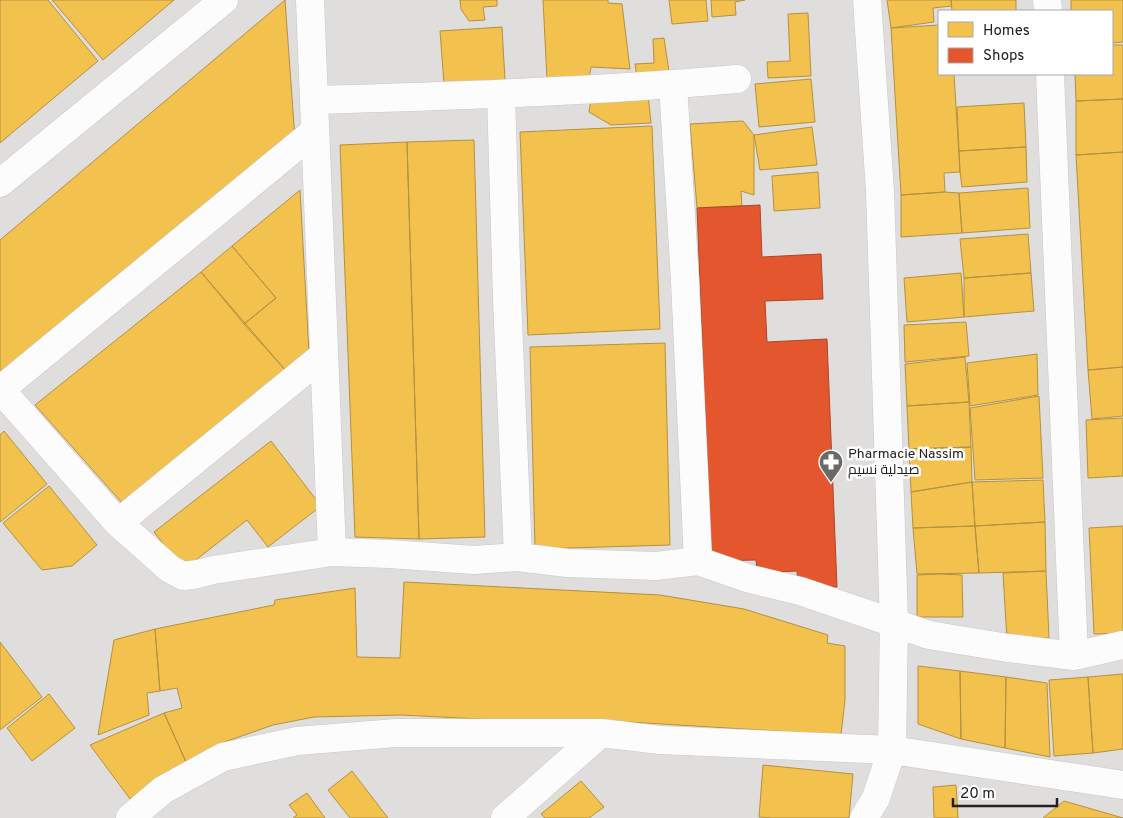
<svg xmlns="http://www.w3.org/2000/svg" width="1123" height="818" viewBox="0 0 1123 818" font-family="Overpass,Cairo,sans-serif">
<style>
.residential{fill:#dfdedc;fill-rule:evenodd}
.homes{fill:#f2c14e;stroke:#b49141}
.shops{fill:#e4572e;stroke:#aa472a}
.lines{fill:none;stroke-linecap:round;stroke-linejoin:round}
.minor-casing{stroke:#c9c8c7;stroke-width:29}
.minor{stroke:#fdfcfc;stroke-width:28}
.labels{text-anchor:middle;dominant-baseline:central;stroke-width:5;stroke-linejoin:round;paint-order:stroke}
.poi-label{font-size:14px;fill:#222;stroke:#fff;text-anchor:start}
</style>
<rect width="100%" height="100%" fill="#f0eeeb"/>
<path class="residential" d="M 0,0 L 1123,0 L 1123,818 L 0,818 ZM 939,11 L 1112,11 L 1112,74 L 939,74 Z"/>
<path class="homes" d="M 0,0 L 48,0 L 98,61 L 0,143 Z
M 52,0 L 174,0 L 103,60 Z
M 285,0 L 295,139 L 3,375 L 0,371 L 0,240 Z
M 460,0 L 497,0 L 497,6 L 483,7 L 485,20 L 469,21 L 461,9 Z
M 543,0 L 608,0 L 608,3 L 622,4 L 630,69 L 591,67 L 589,78 L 547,79 Z
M 669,0 L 706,0 L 708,21 L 672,24 Z
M 711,0 L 745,0 L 735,2 L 736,15 L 712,17 Z
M 887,0 L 951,0 L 952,6 L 933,8 L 934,22 L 891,28 Z
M 951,0 L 1016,0 L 1016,11 L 952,11 Z
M 1071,0 L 1123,0 L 1123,42 L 1112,43 L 1112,11 L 1071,11 Z
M 808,13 L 811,76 L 768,78 L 767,62 L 790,61 L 788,14 Z
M 939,25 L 939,74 L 954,74 L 960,172 L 944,173 L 945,192 L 901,195 L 891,28 Z
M 502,27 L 505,80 L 444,84 L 440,31 Z
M 664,38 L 670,78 L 637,79 L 635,64 L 654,63 L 653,39 Z
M 1112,45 L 1123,45 L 1123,99 L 1076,101 L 1075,74 L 1112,74 Z
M 811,79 L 815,122 L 759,127 L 755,84 Z
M 648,94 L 651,123 L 611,125 L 589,112 L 591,99 Z
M 1123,99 L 1123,152 L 1076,155 L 1076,101 Z
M 1024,103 L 1026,147 L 959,151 L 957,107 Z
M 743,121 L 754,135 L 754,195 L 741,191 L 742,206 L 697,208 L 690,124 Z
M 652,126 L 660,329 L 528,335 L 520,132 Z
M 812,127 L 817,165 L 760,170 L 754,135 Z
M 474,140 L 485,537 L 419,539 L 407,142 Z
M 407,142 L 419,539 L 355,537 L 340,145 Z
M 1026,147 L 1027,182 L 962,187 L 960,172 L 959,151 Z
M 1123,152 L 1123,367 L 1088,370 L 1076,155 Z
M 818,172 L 820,208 L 774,211 L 772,176 Z
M 1028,188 L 1030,228 L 962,233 L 959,193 Z
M 300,190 L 309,353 L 287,372 L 244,324 L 276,298 L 232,246 Z
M 945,192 L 959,193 L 962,233 L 901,237 L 901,195 Z
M 1028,234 L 1031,273 L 964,278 L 960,239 Z
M 232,246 L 276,298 L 244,324 L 201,272 Z
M 201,272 L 287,372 L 122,503 L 35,405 Z
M 961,273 L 964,317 L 907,322 L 904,278 Z
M 1031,273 L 1034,311 L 964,317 L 964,278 Z
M 966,322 L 969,356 L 905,362 L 904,325 Z
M 665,343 L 670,545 L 535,549 L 530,347 Z
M 1037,354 L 1038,395 L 970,406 L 967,363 Z
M 965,357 L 969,402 L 907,406 L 905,364 Z
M 1123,367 L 1123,416 L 1092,419 L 1088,370 Z
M 1039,396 L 1043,478 L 975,480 L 970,408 Z
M 969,402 L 971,447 L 909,449 L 907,406 Z
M 1123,418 L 1123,476 L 1088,478 L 1086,420 Z
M 4,431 L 47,484 L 0,522 L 0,435 Z
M 271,441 L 321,506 L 268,547 L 247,520 L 183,570 L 154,532 Z
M 971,447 L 972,482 L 911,492 L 909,449 Z
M 1043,480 L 1045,522 L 975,526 L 972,482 Z
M 972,482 L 975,526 L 913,528 L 911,492 Z
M 49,486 L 97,545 L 72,566 L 42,570 L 3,523 Z
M 1045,522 L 1046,571 L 979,573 L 975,526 Z
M 975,526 L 979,573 L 917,574 L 913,528 Z
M 1123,526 L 1123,633 L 1094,634 L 1089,528 Z
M 1046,571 L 1049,638 L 1007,640 L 1003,573 Z
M 940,574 L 962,575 L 963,617 L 917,617 L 917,575 Z
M 404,582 L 660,595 L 744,609 L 828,635 L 827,643 L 845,646 L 845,700 L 841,735 L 613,721 L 500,720 L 401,715 L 314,717 L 273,725 L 219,744 L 186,762 L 164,713 L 182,708 L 177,688 L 160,691 L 155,629 L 274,605 L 275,600 L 355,588 L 357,657 L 400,658 Z
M 155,629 L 160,691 L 147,693 L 149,715 L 98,735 L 114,640 Z
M 0,642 L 42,697 L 0,730 Z
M 918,666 L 960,671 L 961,739 L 918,724 Z
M 960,671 L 1006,677 L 1005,748 L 961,739 Z
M 1123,674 L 1123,749 L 1093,753 L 1088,677 Z
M 1006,677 L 1047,683 L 1050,757 L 1005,748 Z
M 1088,677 L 1093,753 L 1054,756 L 1049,680 Z
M 49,694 L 75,728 L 32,761 L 7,728 Z
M 164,713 L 186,762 L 130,799 L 90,745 Z
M 763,765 L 853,774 L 849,818 L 773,818 L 759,817 Z
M 352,771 L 388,818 L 350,818 L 328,790 Z
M 581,781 L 604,807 L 589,818 L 545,818 L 541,814 Z
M 956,785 L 958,818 L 934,818 L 933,787 Z
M 307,793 L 325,818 L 293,818 L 297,815 L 289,805 Z
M 1064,801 L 1123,818 L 1043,818 Z"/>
<path class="shops" d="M 760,205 L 762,257 L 821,254 L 823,299 L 765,301 L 767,342 L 827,339 L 837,587 L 798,588 L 797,571 L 757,573 L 756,560 L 711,561 L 697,208 Z"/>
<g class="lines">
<defs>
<path id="minor" d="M 310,0 L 332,552
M 1047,0 L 1048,11
M 1050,74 L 1074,656
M 673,84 L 685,281 L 698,561
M 501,94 L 507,298 L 518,557
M 314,100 C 455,96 597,91 737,79
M 0,183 L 224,0
M 0,389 L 118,523 L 170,569 L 183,576 L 198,574 L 213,570 L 332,552 L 390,554 L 474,560 L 518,557 L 567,563 L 656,566 L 698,561 L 750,579 L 800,591 L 929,635 L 1008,648 L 1074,656 L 1123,645
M 0,390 L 315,131
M 118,523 L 324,355
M 130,818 L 163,790 L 223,757 L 297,741 L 396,733 L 601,733 L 660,740 L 892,750 L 1123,785
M 505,818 L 601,733
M 864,818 L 876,798 L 892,750 L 894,622 L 880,191 L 867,0"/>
</defs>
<use href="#minor" class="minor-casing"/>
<use href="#minor" class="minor"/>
</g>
<defs>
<symbol id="pharmacy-pin" viewBox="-11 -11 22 30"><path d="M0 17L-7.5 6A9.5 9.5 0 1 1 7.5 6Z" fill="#6a6968" stroke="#fff"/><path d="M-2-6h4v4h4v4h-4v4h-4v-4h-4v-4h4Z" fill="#fff"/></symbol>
</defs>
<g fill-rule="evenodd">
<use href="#pharmacy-pin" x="817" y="448" width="28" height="38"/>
</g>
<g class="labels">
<g class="poi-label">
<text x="848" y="454">Pharmacie Nassim<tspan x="848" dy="16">صيدلية نسيم</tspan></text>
</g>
</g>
<rect x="938" y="10" width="175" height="65" fill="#ffffff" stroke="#a7a7a7"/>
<rect x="948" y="22" width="25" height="15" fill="#f2c14e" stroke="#a7a7a7"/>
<text x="983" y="35" font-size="15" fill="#222222">Homes</text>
<rect x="948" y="48" width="25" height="15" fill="#e4572e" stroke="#a7a7a7"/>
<text x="983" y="60" font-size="15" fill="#222222">Shops</text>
<path d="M953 798v8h104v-8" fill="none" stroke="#222222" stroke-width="2.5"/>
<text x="960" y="798" font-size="15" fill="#222222" stroke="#ffffff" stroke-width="4" paint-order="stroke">20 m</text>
</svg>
